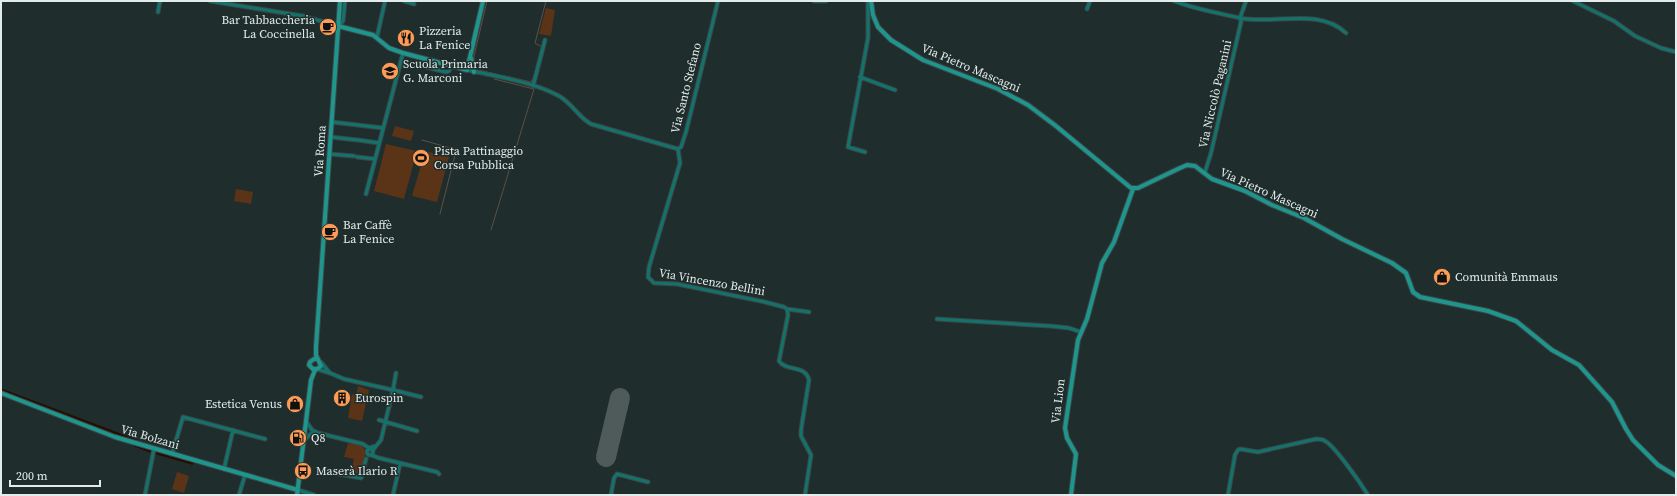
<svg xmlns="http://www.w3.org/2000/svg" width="1677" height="496" viewBox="0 0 1677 496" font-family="'Source Serif 4',serif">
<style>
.green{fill:#5b3316}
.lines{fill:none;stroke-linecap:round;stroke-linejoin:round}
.stream{stroke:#5e5046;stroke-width:1}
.canal{stroke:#250d00;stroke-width:3}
.runway{stroke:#4e5b5a;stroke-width:20}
.street-casing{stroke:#3a4847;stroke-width:5}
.secondary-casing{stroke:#3a4847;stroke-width:6}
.street{stroke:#13726b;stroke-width:3}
.secondary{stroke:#1f968d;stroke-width:4}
.labels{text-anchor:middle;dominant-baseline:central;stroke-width:3;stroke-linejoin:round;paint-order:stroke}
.poi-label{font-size:12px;fill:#e2ecea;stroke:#1f2d2c;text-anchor:start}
.street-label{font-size:12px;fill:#e2ecea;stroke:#1f2d2c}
</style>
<rect width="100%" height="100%" fill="#1f2d2c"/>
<path class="green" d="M 546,8 L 555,10 L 551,36 L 539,34 Z
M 395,126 L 414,131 L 411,141 L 392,136 Z
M 386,144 L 417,151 L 404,199 L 374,191 Z
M 425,151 L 449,157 L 437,202 L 412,196 Z
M 236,189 L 253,192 L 251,204 L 234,201 Z
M 358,386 L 369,390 L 362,421 L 348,418 L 352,394 L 356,395 Z
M 348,443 L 363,446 C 368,455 363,467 361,476 L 350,474 L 354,459 L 344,457 Z
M 177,472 L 189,476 L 184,493 L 172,489 Z"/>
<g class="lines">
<path class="stream" d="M 474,64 L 474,56 L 487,1
M 475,67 L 478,70 L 496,74
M 535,72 L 542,47 L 535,43 L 546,1
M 505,76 L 531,82 L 534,77
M 422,140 L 454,149 L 456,151 L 440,214
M 491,230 L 534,89 L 494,79"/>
<path class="canal" d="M 1,390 L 136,441
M 135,445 L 150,451
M 157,453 L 192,463"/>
<path class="runway" d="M 606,457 L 620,398"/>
<defs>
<path id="street" d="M 210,1 L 303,16 L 338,26 L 343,21 L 345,1
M 404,1 L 414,4
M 814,1 L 826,1
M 1174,1 C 1195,9 1218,13 1240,18 C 1274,25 1318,7 1346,33
M 1573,1 L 1614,21 L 1635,36 L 1661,48 L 1676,52
M 1087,9 L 1090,1
M 158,12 L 160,1
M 377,37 L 385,1
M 401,61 L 446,72 L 449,71 L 451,67
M 467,70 C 495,76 534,82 559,96 C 572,103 578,117 591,124 L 678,149
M 860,77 L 895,90
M 533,86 L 545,40
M 332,122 L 383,128
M 331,137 L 357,140
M 358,140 L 379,143
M 678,149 L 680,163 L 649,267 L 648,277 L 654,283 L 677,284 L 765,302 L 784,307 L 787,309 L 809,312
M 678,149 L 681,147 L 686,132 L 718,1
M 865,152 L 848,147 L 868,38 L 868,1
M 329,154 L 354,156
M 357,157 L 375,159
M 1205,172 L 1211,153 L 1241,22 L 1240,18 L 1246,1
M 366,194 L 403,53
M 787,309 L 788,315 L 779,361 C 786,372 805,364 809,380 L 801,430 L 801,436 L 811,455 L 805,495
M 937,319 L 1050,326 L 1069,328 L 1081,332
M 321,362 L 329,372
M 317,369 L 330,373 L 344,379 L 393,390 L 381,440 L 376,446
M 396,373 L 393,390 L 421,397
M 379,420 L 417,431
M 306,421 L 312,430 L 318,433 L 363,444 L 369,448 L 376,446 L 373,450
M 304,440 L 311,434 L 318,433
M367 452a3 3 0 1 1 6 0a3 3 0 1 1-6 0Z
M 172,454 L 183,417 L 265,439
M 371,455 L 379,458 L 437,472 L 439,474
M 224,469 L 233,430
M 339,474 L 361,478 L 366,459
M 298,490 L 314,495
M 145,495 L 154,449
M 239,495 L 245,475
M 393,495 L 400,464
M 611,495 L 614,478 L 617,474 L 648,482
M 1228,495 L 1235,455 L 1238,450 L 1240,449 L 1258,452 L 1316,439 C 1319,439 1323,439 1325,441 C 1335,446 1361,484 1368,495"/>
<path id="secondary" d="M 871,1 L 873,15 L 878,27 L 891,40 L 923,60 L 998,89 L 1028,105 L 1056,126 L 1131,188 L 1138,188 L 1180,168 L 1187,165 L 1195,166 L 1212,179 L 1245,191 L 1272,205 L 1304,218 L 1342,239 L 1392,263 L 1406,273 L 1413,292 L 1420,297 L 1488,311 L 1516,321 L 1552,350 L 1579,365 L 1612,402 L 1626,429 L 1633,440 L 1658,465 L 1676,476
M 338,26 L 373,35 L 389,48 L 403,53 L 467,70 L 483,1
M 471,58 L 474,72
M 318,359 L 314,359 L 310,362 L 309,365 L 313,369 L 317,369 L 321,366 L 316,355 L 316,347 L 340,1
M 1,393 L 115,437 L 298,490
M 297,495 L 311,380 L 315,370
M 1071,495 L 1076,454 L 1067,438 L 1065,428 L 1078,340 L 1087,319 L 1102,263 L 1114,242 L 1133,189"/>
</defs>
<use href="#street" class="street-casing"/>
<use href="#secondary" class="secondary-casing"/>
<use href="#street" class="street"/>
<use href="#secondary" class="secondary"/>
</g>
<defs>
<symbol id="cafe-disc" viewBox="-11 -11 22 22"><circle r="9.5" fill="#fd9c56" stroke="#1f2d2c"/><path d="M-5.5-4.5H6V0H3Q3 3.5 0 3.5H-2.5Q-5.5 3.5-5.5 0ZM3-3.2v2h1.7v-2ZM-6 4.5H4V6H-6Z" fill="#111"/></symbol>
<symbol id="restaurant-disc" viewBox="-11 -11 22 22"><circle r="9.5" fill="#fd9c56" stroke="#1f2d2c"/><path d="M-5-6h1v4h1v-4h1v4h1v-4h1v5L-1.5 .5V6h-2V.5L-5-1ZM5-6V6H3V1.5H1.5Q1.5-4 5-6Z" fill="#111"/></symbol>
<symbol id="school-disc" viewBox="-11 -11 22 22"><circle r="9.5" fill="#fd9c56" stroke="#1f2d2c"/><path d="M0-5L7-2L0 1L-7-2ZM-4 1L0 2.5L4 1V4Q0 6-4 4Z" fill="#111"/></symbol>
<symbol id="stadium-disc" viewBox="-11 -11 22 22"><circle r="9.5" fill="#fd9c56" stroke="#1f2d2c"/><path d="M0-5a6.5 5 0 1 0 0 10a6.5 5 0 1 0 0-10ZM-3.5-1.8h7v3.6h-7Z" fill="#111"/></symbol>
<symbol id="shop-disc" viewBox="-11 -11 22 22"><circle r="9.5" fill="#fd9c56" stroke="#1f2d2c"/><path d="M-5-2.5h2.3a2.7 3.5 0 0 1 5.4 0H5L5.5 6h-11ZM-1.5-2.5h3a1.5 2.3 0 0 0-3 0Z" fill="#111"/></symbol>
<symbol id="building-disc" viewBox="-11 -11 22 22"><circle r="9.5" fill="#fd9c56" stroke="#1f2d2c"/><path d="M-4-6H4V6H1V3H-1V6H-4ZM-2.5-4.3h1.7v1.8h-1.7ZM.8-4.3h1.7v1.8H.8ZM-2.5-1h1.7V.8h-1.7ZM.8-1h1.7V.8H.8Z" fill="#111"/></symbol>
<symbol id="fuel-disc" viewBox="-11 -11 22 22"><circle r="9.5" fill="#fd9c56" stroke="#1f2d2c"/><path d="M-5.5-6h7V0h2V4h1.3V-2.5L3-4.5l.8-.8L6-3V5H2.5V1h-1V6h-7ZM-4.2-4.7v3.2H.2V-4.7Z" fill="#111"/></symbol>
<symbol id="bus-disc" viewBox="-11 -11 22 22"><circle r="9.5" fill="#fd9c56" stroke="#1f2d2c"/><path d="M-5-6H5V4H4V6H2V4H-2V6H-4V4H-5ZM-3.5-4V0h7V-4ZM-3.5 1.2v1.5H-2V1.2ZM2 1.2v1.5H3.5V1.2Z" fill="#111"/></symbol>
</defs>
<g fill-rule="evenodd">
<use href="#cafe-disc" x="318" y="17" width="20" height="20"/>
<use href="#restaurant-disc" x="396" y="28" width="20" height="20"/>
<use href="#school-disc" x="380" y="61" width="20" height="20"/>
<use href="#stadium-disc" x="411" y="148" width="20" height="20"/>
<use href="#cafe-disc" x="320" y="222" width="20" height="20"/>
<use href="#shop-disc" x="1432" y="267" width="20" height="20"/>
<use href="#building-disc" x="332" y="388" width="20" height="20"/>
<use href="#shop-disc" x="285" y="394" width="20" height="20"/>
<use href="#fuel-disc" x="288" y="428" width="20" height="20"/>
<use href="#bus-disc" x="293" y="461" width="20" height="20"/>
</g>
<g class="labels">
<g class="poi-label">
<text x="315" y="20" text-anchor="end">Bar Tabbaccheria<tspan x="315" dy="14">La Coccinella</tspan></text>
<text x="419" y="31">Pizzeria<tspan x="419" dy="14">La Fenice</tspan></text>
<text x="403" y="64">Scuola Primaria<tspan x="403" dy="14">G. Marconi</tspan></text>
<text x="434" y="151">Pista Pattinaggio<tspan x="434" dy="14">Corsa Pubblica</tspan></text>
<text x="343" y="225">Bar Caffè<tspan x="343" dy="14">La Fenice</tspan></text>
<text x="1455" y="277">Comunità Emmaus</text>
<text x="355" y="398">Eurospin</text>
<text x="282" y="404" text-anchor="end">Estetica Venus</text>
<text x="311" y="438">Q8</text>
<text x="316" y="471">Maserà Ilario R</text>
</g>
<g class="street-label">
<text transform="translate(971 68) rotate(23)">Via Pietro Mascagni</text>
<text transform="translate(686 88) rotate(-76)">Via Santo Stefano</text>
<text transform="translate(1215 94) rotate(-77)">Via Niccolò Paganini</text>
<text transform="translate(320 151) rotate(-86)">Via Roma</text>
<text transform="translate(1269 193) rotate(24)">Via Pietro Mascagni</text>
<text transform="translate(712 282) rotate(10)">Via Vincenzo Bellini</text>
<text transform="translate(1058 401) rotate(-83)">Via Lion</text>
<text transform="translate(150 437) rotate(16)">Via Bolzani</text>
</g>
</g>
<rect width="1677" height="496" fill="none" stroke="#e2ecea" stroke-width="4"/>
<path d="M10 480v6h90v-6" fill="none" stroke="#e2ecea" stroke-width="2"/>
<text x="16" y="480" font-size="12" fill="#e2ecea" stroke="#1f2d2c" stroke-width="3" paint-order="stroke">200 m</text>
</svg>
